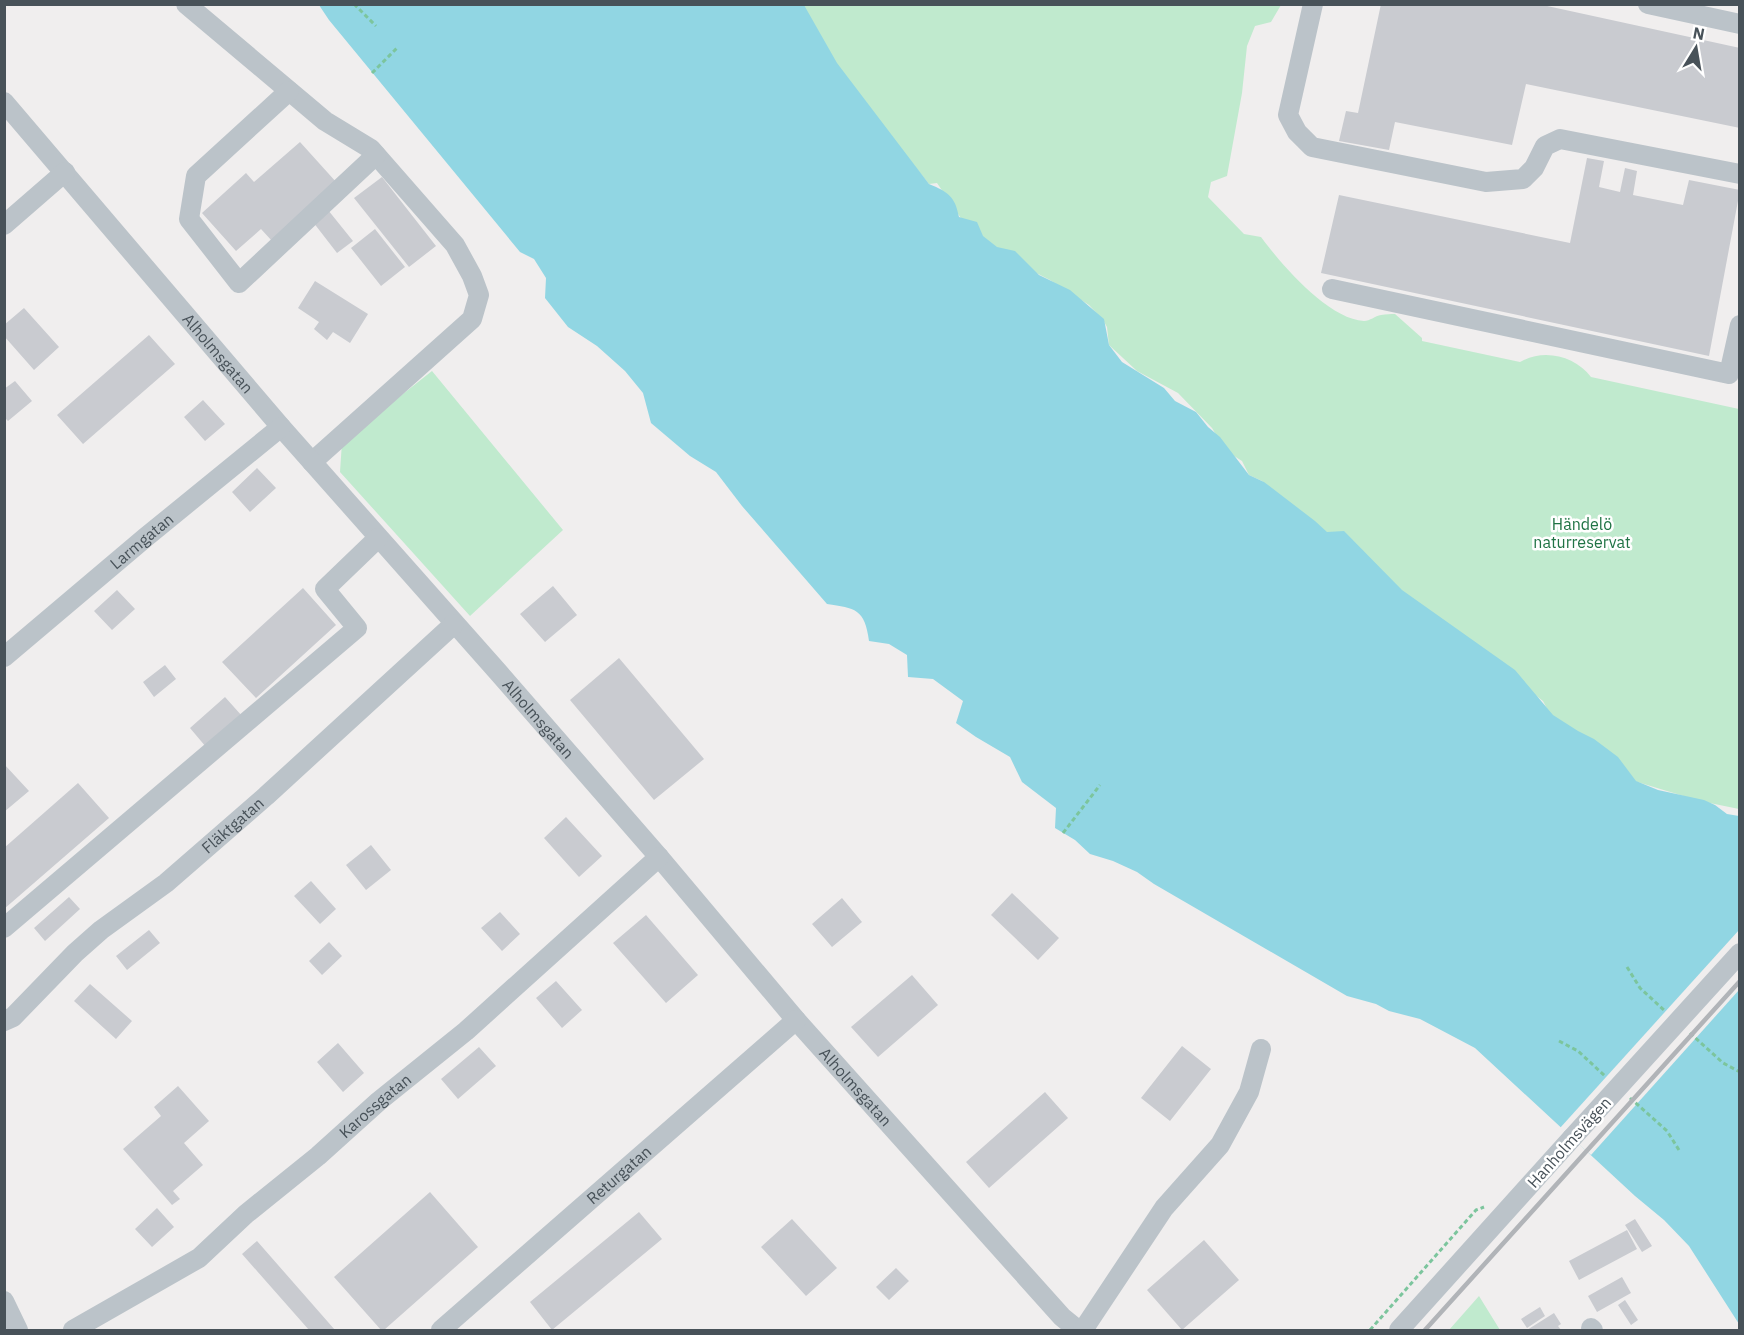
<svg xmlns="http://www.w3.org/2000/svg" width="1744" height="1335" viewBox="0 0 1744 1335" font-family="'IBM Plex Sans',sans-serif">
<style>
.green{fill:#c0eace}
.water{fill:#91d6e3}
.pier{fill:#f0eeee}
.building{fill:#c9cbd0}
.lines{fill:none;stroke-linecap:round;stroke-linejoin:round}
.path{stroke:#7cc59d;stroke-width:3;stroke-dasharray:4.5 3;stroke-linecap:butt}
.minor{stroke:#bbc3c9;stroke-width:20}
.rail{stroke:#b1b4b8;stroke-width:4.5}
.minor-bridge{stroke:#bbc3c9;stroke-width:20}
.labels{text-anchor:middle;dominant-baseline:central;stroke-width:5;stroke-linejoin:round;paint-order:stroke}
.street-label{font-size:16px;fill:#485259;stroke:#fff}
.park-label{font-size:16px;fill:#207345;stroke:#fff}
</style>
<rect width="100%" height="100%" fill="#f0eeee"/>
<path class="green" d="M 794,5 L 1281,5 L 1271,22 L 1255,26 L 1247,46 L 1242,93 L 1227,176 L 1211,182 L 1208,197 L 1244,234 L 1261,237 C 1281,264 1328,319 1364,321 C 1370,321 1375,316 1381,315 C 1386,314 1391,314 1395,314 L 1422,338 L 1422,341 L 1520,362 C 1544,348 1575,356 1591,377 L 1739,409 L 1739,809 L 1700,801 L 1634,781 L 1552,718 L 1543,701 L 1330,537 L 1262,481 L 1249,475 L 1242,461 L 1231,454 L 1221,443 L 1212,428 L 1178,393 L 1137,371 L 1109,345 L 1107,327 L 1103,320 L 1089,305 L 1050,280 L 995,252 L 971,233 L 937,183 L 929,184 L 889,134 L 875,120 Z
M 432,371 L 563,530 L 470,616 L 340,472 L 342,442 Z
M 1479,1296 L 1500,1330 L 1449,1330 Z"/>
<path class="water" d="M 319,5 L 804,5 L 837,63 L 929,184 C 948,192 955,196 959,217 L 977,222 L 983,236 L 997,247 L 1015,251 L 1039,275 L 1070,290 L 1104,319 L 1109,345 L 1122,362 L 1164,388 L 1175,401 L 1196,412 L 1208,427 L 1220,437 L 1249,475 L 1264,482 L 1315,521 L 1327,532 L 1344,531 L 1402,590 L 1515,670 L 1553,715 L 1578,731 L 1594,739 L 1618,757 L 1636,781 L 1658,790 L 1704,800 L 1715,805 L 1727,814 L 1739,816 L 1739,1324 L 1689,1246 L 1664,1220 L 1635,1196 L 1475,1048 L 1420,1019 L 1389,1011 L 1376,1004 L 1347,996 L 1154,884 L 1137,872 L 1113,861 L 1090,854 L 1075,840 L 1055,828 L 1056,808 L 1022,782 L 1010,757 L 976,737 L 956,723 L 963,701 L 933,679 L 908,677 L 907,655 L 889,644 L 869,641 C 865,609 855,608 827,604 L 742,506 L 716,472 L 690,456 L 651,423 L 643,393 L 625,371 L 597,346 L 568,327 L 545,298 L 546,278 L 534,259 L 520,252 L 329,20 Z"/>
<path class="pier" d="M 1739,930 L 1739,990 L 1591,1155 L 1560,1128 Z"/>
<path class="building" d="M 1381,4 L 1538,4 L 1740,48 L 1740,128 L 1526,84 L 1512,145 L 1395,122 L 1389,150 L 1339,141 L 1346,111 L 1358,113 Z
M 300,142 L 337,183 L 272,241 L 261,229 L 236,251 L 202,213 L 246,173 L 254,182 Z
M 1587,158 L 1604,161 L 1599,187 L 1620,192 L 1625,168 L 1637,171 L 1633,195 L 1683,205 L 1689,180 L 1740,190 L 1709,356 L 1321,273 L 1339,195 L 1570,243 Z
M 382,177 L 436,246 L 409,267 L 354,198 Z
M 328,210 L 353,241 L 337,253 L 313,222 Z
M 375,229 L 405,267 L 381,286 L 351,248 Z
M 315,281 L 368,314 L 350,343 L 333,332 L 327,340 L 314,329 L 319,322 L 298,308 Z
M 24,308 L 59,347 L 34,370 L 4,336 L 4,325 Z
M 149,335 L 175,364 L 83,444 L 57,415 Z
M 15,381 L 32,401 L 8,421 L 4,417 L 4,389 Z
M 203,400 L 225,424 L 205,441 L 184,417 Z
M 257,468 L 276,488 L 250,512 L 232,492 Z
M 553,586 L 577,615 L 545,642 L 520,614 Z
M 303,588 L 336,625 L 256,698 L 222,662 Z
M 117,590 L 135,609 L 112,630 L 94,611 Z
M 619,658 L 704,759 L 654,800 L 570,700 Z
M 165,665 L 176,679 L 154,697 L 143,682 Z
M 225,697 L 242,716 L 206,747 L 190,728 Z
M 4,764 L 29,791 L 4,812 Z
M 78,783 L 109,818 L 4,909 L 4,848 Z
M 566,817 L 602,856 L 579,877 L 544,838 Z
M 371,845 L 391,870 L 366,890 L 346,865 Z
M 311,881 L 336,909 L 320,924 L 294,896 Z
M 1012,893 L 1059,938 L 1038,960 L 991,915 Z
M 69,897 L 80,909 L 45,941 L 34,928 Z
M 842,898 L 862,922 L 832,947 L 812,924 Z
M 500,912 L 520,934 L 502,951 L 481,928 Z
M 646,915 L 698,975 L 666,1003 L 613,943 Z
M 149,930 L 160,943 L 127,970 L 116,956 Z
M 329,942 L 342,956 L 322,975 L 309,961 Z
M 912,975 L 938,1005 L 878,1057 L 851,1027 Z
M 556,981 L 582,1010 L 562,1028 L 536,998 Z
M 90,984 L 132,1021 L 116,1039 L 74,1001 Z
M 338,1043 L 364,1073 L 343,1092 L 317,1062 Z
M 1182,1046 L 1211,1069 L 1170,1121 L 1141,1098 Z
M 479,1047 L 496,1066 L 458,1099 L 441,1079 Z
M 178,1086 L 209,1121 L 184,1143 L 203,1165 L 173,1191 L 180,1199 L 172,1205 L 123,1149 L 161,1116 L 154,1107 Z
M 1045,1092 L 1068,1118 L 989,1188 L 966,1162 Z
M 430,1192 L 478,1247 L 384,1330 L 381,1330 L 334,1277 Z
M 157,1208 L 174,1227 L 152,1247 L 135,1229 Z
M 639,1212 L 662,1239 L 552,1330 L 530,1302 Z
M 792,1219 L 837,1268 L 806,1296 L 761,1247 Z
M 1635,1219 L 1652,1246 L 1642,1252 L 1625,1225 Z
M 1627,1230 L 1637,1249 L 1579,1280 L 1569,1261 Z
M 1204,1240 L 1239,1280 L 1182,1330 L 1147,1290 Z
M 257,1241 L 335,1330 L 309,1330 L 242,1254 Z
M 896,1268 L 909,1281 L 889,1300 L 876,1287 Z
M 1622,1277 L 1631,1293 L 1597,1312 L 1588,1296 Z
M 1625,1300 L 1638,1320 L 1631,1325 L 1618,1305 Z
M 1540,1307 L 1545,1316 L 1527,1328 L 1521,1319 Z
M 1554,1313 L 1561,1324 L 1558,1326 L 1561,1330 L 1527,1330 Z"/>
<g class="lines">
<path class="path" d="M 354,4 L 376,26
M 372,73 L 397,48
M 1063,833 L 1100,785
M 1627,967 L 1640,988 L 1665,1011
M 1690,1033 L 1723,1063 L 1740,1072
M 1559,1041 L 1578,1051 L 1605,1076
M 1630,1098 L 1667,1131 L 1679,1150
M 1370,1330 L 1476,1210 L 1484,1207"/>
<g class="minor">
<path d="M 186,4 L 325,121 L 371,149 L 455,245 L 472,276 L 479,295 L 472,319 L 312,462"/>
<path d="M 1313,4 L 1288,115 L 1297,132 L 1312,147 L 1486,182 L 1523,179 L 1534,168 L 1545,146 L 1560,139 L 1740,174"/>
<path d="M 1648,4 L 1740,24"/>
<path d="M 289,91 L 196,176 L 189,219 L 239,283 L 376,155"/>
<path id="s1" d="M 4,102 L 281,427 L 498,672 L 659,857 L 796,1020 L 1062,1317 L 1078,1330"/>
<path d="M 4,225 L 65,172"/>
<path d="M 1332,289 L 1729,374 L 1740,325"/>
<path id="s2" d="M 4,657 L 146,537 L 281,427"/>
<path d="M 4,928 L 357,628 L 325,589 L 378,538"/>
<path id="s3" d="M 4,1021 L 13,1017 L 75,953 L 101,930 L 166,883 L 266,796 L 454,624"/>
<path d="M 4,1301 L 18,1330"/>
<path d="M 1591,1328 L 1593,1330"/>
<path id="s4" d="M 73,1330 L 199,1258 L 246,1214 L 318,1156 L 379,1101 L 466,1031 L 659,857"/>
<path id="s5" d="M 441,1330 L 796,1020"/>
<path d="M 1083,1330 L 1164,1208 L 1220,1145 L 1249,1092 L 1261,1049"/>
<path d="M 1399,1330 L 1572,1138"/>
</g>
<path class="rail" d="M 1425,1330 L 1740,981"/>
<path class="minor-bridge" d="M 1572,1138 L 1740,953"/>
</g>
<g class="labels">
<g class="street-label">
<text stroke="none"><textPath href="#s1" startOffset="330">Alholmsgatan</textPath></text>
<text stroke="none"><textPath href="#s2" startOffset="180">Larmgatan</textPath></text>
<text stroke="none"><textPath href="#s1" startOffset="816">Alholmsgatan</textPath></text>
<text stroke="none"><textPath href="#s3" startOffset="302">Fläktgatan</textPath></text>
<text stroke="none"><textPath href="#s1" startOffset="1302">Alholmsgatan</textPath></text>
<text stroke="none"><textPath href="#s4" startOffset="378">Karossgatan</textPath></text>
<text transform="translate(1569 1142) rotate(-48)">Hanholmsvägen</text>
<text stroke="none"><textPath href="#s5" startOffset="236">Returgatan</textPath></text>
</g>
<g class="park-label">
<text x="1582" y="524">Händelö<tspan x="1582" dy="18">naturreservat</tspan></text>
</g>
</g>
<rect width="1744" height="1335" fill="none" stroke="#485259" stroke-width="12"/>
<g transform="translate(1696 48) rotate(11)" stroke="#ffffff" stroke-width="4.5" paint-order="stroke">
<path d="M0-4.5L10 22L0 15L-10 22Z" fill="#485259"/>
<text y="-9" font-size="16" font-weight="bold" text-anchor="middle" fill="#485259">N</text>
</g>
</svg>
